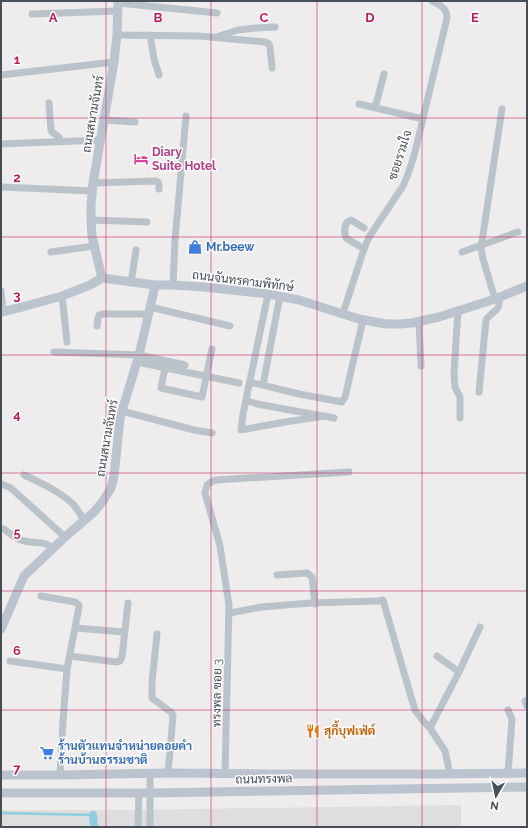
<svg xmlns="http://www.w3.org/2000/svg" width="528" height="828" viewBox="0 0 528 828" font-family="Raleway,Sarabun,sans-serif">
<style>
.education{fill:#dfdddd}
.lines{fill:none;stroke-linecap:round;stroke-linejoin:round}
.stream{stroke:#8ecee2;stroke-width:2.5}
.canal{stroke:#8ecee2;stroke-width:8}
.street{stroke:#bbc3ca;stroke-width:7}
.secondary{stroke:#bbc4ce;stroke-width:9}
.grid{fill:none;stroke:#c2185b;stroke-width:1;stroke-opacity:0.55}
.labels{text-anchor:middle;dominant-baseline:central;stroke-width:3;stroke-linejoin:round;paint-order:stroke}
.street-label{font-size:12px;fill:#464e57;stroke:#fff}
.hotel-label{font-size:12px;font-weight:bold;fill:#b23c85;stroke:#fff;text-anchor:start}
.shop-label{font-size:12px;font-weight:bold;fill:#366cbe;stroke:#fff;text-anchor:start}
.food-label{font-size:12px;font-weight:bold;fill:#c56008;stroke:#fff;text-anchor:start}
.grid-label{font-size:13px;text-anchor:middle;font-weight:bold;fill:#c2185b;stroke:#fff;stroke-width:3;stroke-linejoin:round;paint-order:stroke}
</style>
<rect width="100%" height="100%" fill="#eeecec"/>
<path class="education" d="M 461,805 L 461,827 L 1,827 L 1,810 L 131,810 Z"/>
<g class="lines">
<path class="stream" d="M 1,813 L 93,815"/>
<path class="canal" d="M 93,815 L 94,827"/>
<path class="street" d="M 118,3 L 217,13
M 32,14 L 118,11
M 117,35 L 199,36 L 265,42 L 269,44 L 270,47 L 272,68
M 150,35 L 154,59 L 159,75
M 216,37 L 238,30 L 256,28 L 275,27
M 1,75 L 114,62
M 49,103 L 51,130 L 52,132 L 59,137 L 60,142
M 359,104 L 423,119
M 375,108 L 384,74
M 104,120 L 135,122
M 1,144 L 101,140
M 93,183 L 156,181 L 158,182 L 159,185 L 159,189
M 1,187 L 92,191
M 91,220 L 147,222
M 364,228 L 351,220 C 343,223 344,231 346,238 L 364,249
M 51,252 L 94,246
M 462,252 L 518,232
M 131,283 L 136,250
M 173,285 L 175,240 L 186,116
M 1,291 L 3,312
M 268,294 L 243,414 L 241,430 L 285,422 L 325,416
M 62,296 L 67,342
M 495,299 L 483,259 L 481,248 L 502,109
M 150,307 L 230,326
M 458,311 L 454,373 L 455,387 L 460,397 L 460,418
M 343,313 L 364,249 L 369,237 L 403,186 L 408,174 L 414,156 L 447,18 C 447,8 440,5 432,1
M 419,322 L 421,366
M 97,326 L 98,318 L 99,315 L 103,314 L 149,314
M 54,352 L 139,355 L 185,365
M 137,362 L 239,383
M 165,368 L 161,388 L 202,397 L 212,349
M 250,382 L 299,394 L 342,402 L 345,397 L 363,320
M 263,385 L 280,296
M 479,392 L 486,320 C 493,309 501,313 499,297
M 246,400 L 257,404 L 334,418
M 122,411 L 194,430 L 212,433
M 24,475 C 41,483 59,491 73,504 C 77,509 81,515 84,520
M 1,484 L 9,487 L 12,489 L 65,537
M 4,529 C 10,534 17,539 24,541 C 36,544 43,540 53,548
M 277,575 L 307,573 L 312,577 L 315,604
M 41,596 L 75,602 L 79,605 L 79,607 L 67,669 L 63,721 L 60,775
M 230,613 L 261,607 L 311,603 L 378,601 L 383,600 L 409,690 L 415,710 L 424,722 L 430,728 L 445,751 L 450,774
M 76,628 L 124,632
M 157,634 L 152,682 L 152,698 L 172,713 L 173,716 L 168,773
M 70,656 L 116,662 L 120,661 L 122,657 L 128,603
M 437,656 L 459,672
M 10,661 L 67,669
M 525,701 L 527,706
M 430,728 L 459,672 L 480,627
M 508,773 L 512,719 L 508,710
M 225,774 L 229,605 L 220,546 L 205,493 L 207,485 L 211,482 L 216,480 L 349,472
M 138,827 L 139,793
M 150,827 L 150,774"/>
<path class="secondary" d="M 102,278 L 92,236 L 91,220 L 91,205 L 93,183 L 114,62 L 117,35 L 118,1
M 1,312 L 22,307 L 62,296 L 90,285 L 102,278 L 155,285 L 173,285 L 204,287 L 268,294 L 299,300 L 359,319 L 386,324 L 400,324 L 412,323 L 439,317 L 495,299 L 527,286
M 1,629 L 24,576 L 65,537 L 94,512 L 103,501 L 111,488 L 114,476 L 120,419 L 122,411 L 139,355 L 153,295 L 155,285
M 1,775 L 60,775 L 168,773 L 269,774 L 432,774 L 527,773
M 1,793 L 151,793 L 527,787"/>
</g>
<path class="grid" d="M 106,1 L 106,827M 211,1 L 211,827M 317,1 L 317,827M 422,1 L 422,827M 1,118 L 527,118M 1,237 L 527,237M 1,355 L 527,355M 1,473 L 527,473M 1,591 L 527,591M 1,710 L 527,710"/>
<defs>
<symbol id="hotel-bare" viewBox="-9 -9 18 18"><path d="M-6-4.5h1.5V1H6V5H4.5V3h-9V5H-6ZM-4 0a1.8 1.8 0 1 1 3.6 0ZM.5 0V-2.5h3Q6-2.5 6 0Z" fill="#d1479c" stroke="#fff" stroke-width="2.5" paint-order="stroke"/></symbol>
<symbol id="shop-bare" viewBox="-9 -9 18 18"><path d="M-5-2.5h2.3a2.7 3.5 0 0 1 5.4 0H5L5.5 6h-11ZM-1.5-2.5h3a1.5 2.3 0 0 0-3 0Z" fill="#3f7fe0" stroke="#fff" stroke-width="2.5" paint-order="stroke"/></symbol>
<symbol id="restaurant-bare" viewBox="-9 -9 18 18"><path d="M-5-6h1v4h1v-4h1v4h1v-4h1v5L-1.5 .5V6h-2V.5L-5-1ZM5-6V6H3V1.5H1.5Q1.5-4 5-6Z" fill="#e8710a" stroke="#fff" stroke-width="2.5" paint-order="stroke"/></symbol>
<symbol id="supermarket-bare" viewBox="-9 -9 18 18"><path d="M-6-5.5h2.5l.6 2H6L4.5 2H-2.5L-4.4-4H-6ZM-1.5 3.2a1.3 1.3 0 1 0 .1 0ZM3 3.2a1.3 1.3 0 1 0 .1 0Z" fill="#3f7fe0" stroke="#fff" stroke-width="2.5" paint-order="stroke"/></symbol>
</defs>
<g fill-rule="evenodd">
<use href="#hotel-bare" x="131" y="149" width="20" height="20"/>
<use href="#shop-bare" x="185" y="237" width="20" height="20"/>
<use href="#restaurant-bare" x="303" y="721" width="20" height="20"/>
<use href="#supermarket-bare" x="37" y="743" width="20" height="20"/>
</g>
<g class="labels">
<g class="street-label">
<text transform="translate(93 114) rotate(-80)">ถนนสนามจันทร์</text>
<text transform="translate(400 155) rotate(-72)">ซอยรวมใจ</text>
<text transform="translate(243 281) rotate(7)">ถนนจันทรคามพิทักษ์</text>
<text transform="translate(107 438) rotate(-80)">ถนนสนามจันทร์</text>
<text transform="translate(217 693) rotate(-89)">ทรงพล ซอย 3</text>
<text transform="translate(264 779) rotate(-1)">ถนนทรงพล</text>
</g>
<g class="hotel-label">
<text x="152" y="152">Diary<tspan x="152" dy="14">Suite Hotel</tspan></text>
</g>
<g class="shop-label">
<text x="206" y="247">Mr.beew</text>
<text x="58" y="746">ร้านตัวแทนจำหน่ายดอยคำ<tspan x="58" dy="14">ร้านบ้านธรรมชาติ</tspan></text>
</g>
<g class="food-label">
<text x="324" y="731">สุกี้บุฟเฟ่ต์</text>
</g>
</g>
<g class="grid-label">
<text x="53" y="22">A</text>
<text x="158" y="22">B</text>
<text x="264" y="22">C</text>
<text x="370" y="22">D</text>
<text x="475" y="22">E</text>
<text x="17" y="64">1</text>
<text x="17" y="182">2</text>
<text x="17" y="300">3</text>
<text x="17" y="419">4</text>
<text x="17" y="537">5</text>
<text x="17" y="655">6</text>
<text x="17" y="773">7</text>
</g>
<rect width="528" height="828" fill="none" stroke="#464e57" stroke-width="4"/>
<g transform="translate(496 796) rotate(189)" stroke="#ffffff" stroke-width="3" paint-order="stroke">
<path d="M0-3L7 15L0 10L-7 15Z" fill="#464e57"/>
<text y="-6" font-size="11" font-weight="bold" text-anchor="middle" fill="#464e57">N</text>
</g>
</svg>
